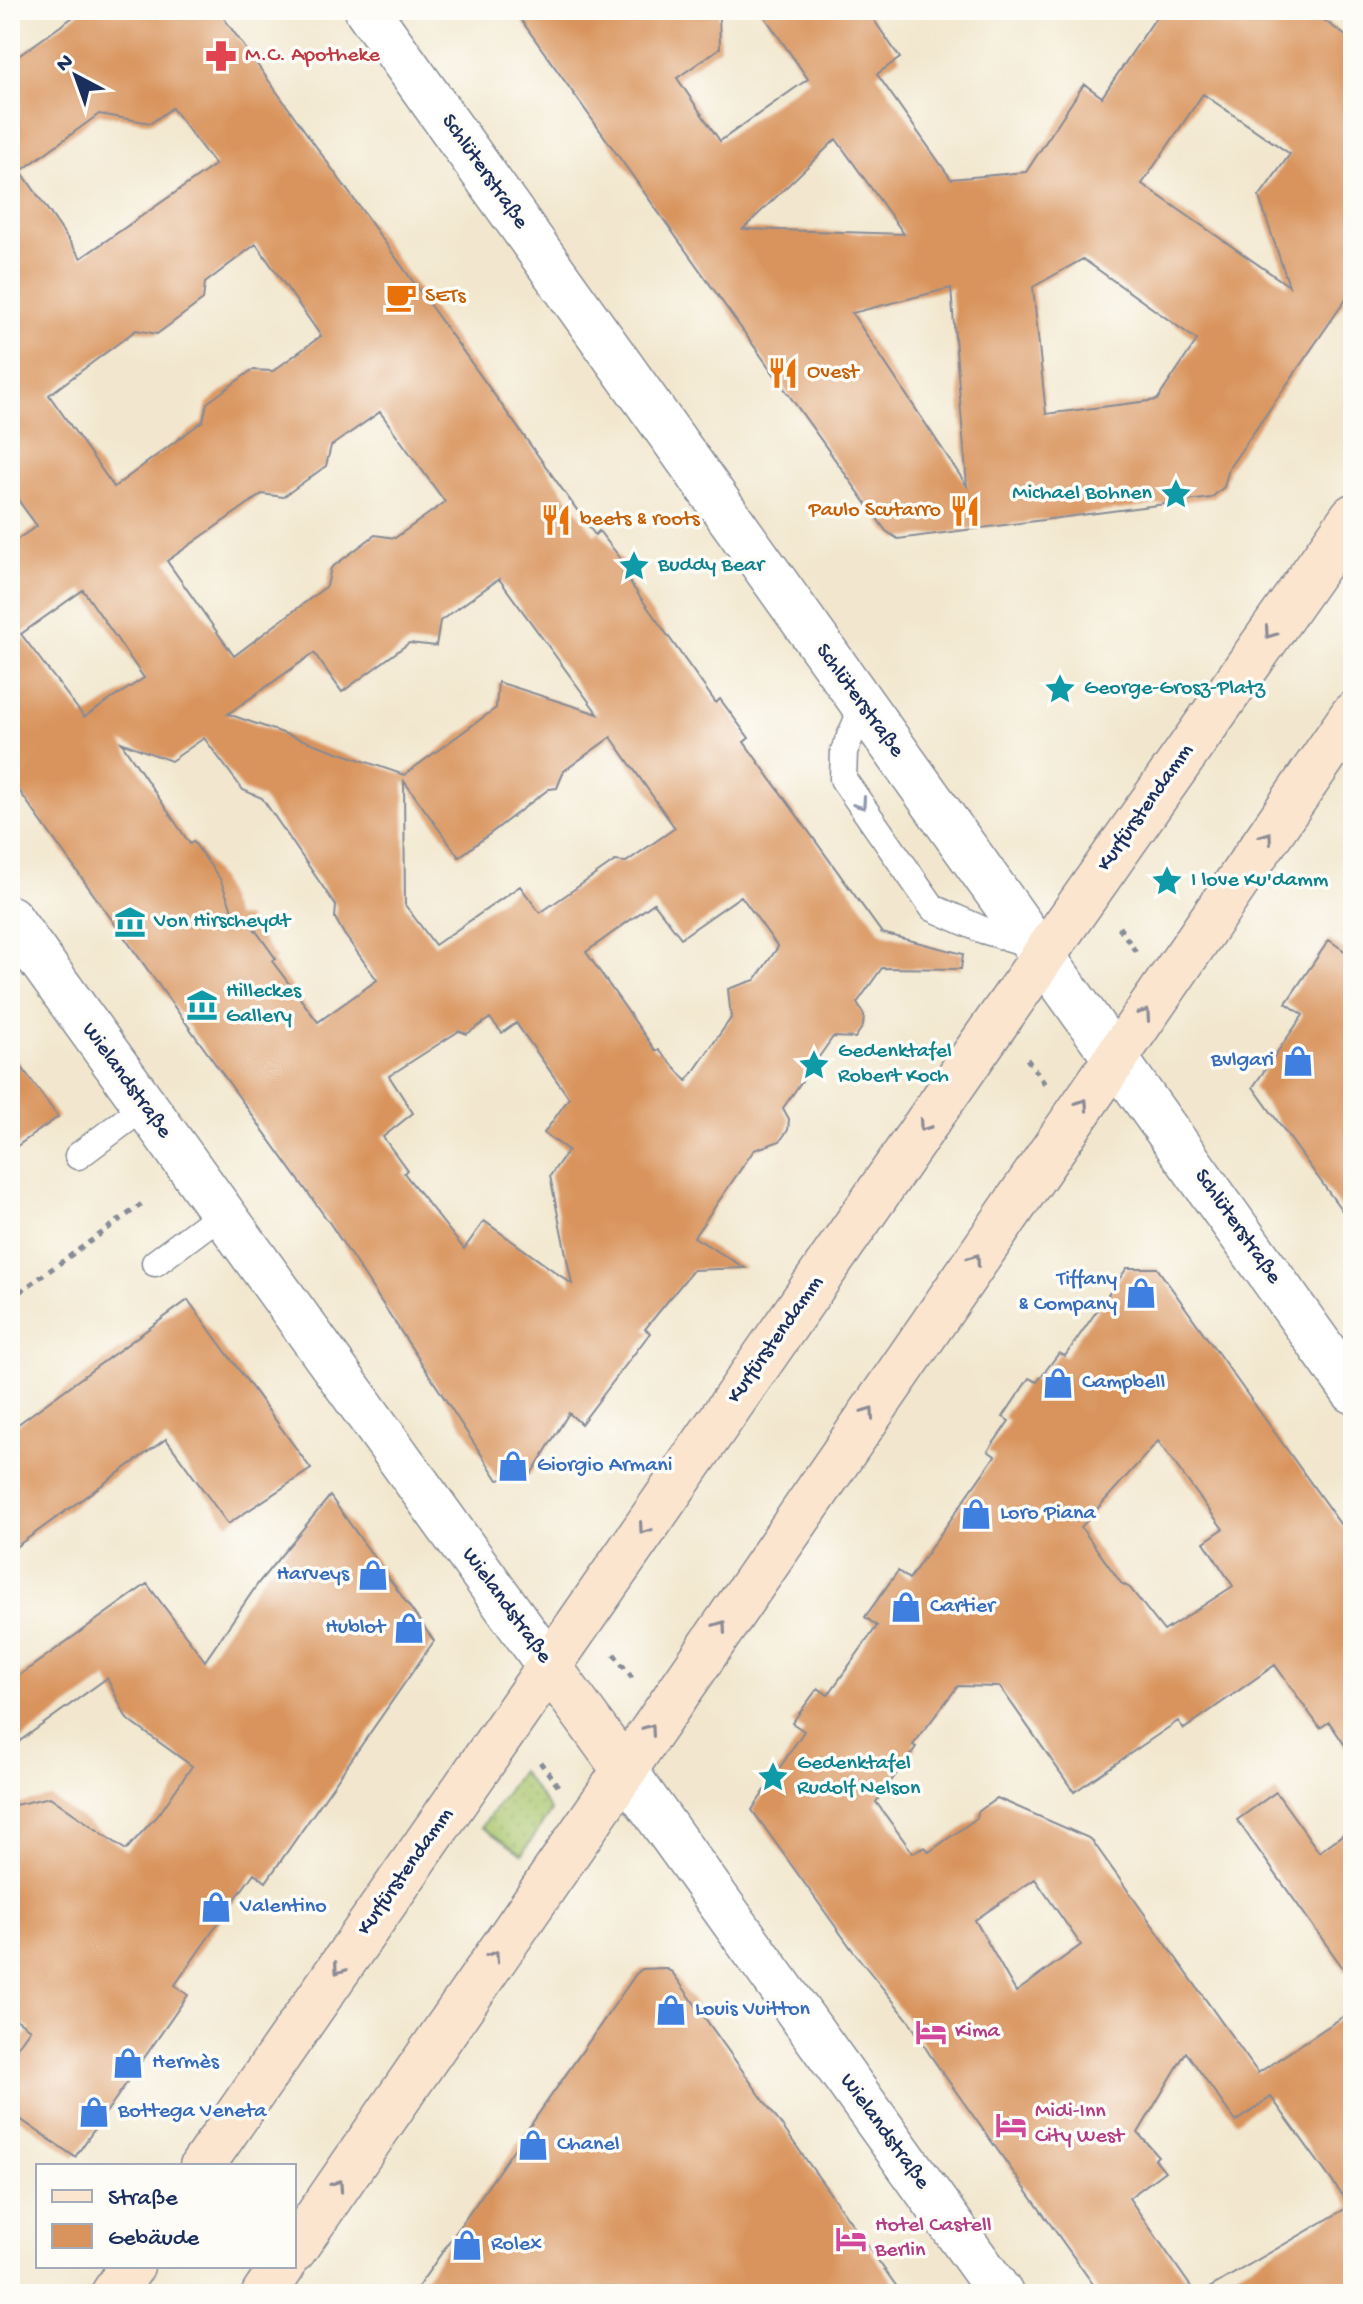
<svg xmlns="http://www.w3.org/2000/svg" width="1363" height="2304" viewBox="0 0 1363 2304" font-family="'Gochi Hand',sans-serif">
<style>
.grass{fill:url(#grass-dots);stroke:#627a66;stroke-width:2}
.building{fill:#d9945d;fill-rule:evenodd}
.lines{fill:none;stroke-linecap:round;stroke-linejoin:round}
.service-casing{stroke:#868b96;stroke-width:29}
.minor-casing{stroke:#868b96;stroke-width:47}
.secondary-casing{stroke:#868b96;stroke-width:47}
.path{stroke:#868b96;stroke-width:5;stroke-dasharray:6 6;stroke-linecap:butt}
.service{stroke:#fff;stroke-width:26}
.minor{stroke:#fff;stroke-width:44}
.secondary{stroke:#fbe5cf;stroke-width:44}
.oneway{stroke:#8b8a96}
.oneway2{stroke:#8d97ae}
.labels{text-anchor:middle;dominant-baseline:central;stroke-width:7;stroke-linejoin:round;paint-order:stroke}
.health-label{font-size:22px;fill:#be3a42;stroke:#fdfcf7;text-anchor:start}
.street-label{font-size:22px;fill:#1b2f5e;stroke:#fdfcf7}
.food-label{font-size:22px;fill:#c56008;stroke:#fdfcf7;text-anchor:start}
.culture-label{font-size:22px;fill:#0d838f;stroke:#fdfcf7;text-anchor:start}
.shop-label{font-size:22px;fill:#366cbe;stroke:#fdfcf7;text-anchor:start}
.hotel-label{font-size:22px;fill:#b23c85;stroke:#fdfcf7;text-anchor:start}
</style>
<defs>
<pattern id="grass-dots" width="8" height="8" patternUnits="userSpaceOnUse" patternTransform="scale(2)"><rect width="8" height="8" fill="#a9c66d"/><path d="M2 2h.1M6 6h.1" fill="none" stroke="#91aa61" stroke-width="1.8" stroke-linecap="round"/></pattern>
</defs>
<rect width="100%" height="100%" fill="#fdfcf7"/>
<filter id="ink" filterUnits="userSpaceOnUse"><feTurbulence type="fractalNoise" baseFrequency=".0125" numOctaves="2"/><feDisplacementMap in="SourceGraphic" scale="16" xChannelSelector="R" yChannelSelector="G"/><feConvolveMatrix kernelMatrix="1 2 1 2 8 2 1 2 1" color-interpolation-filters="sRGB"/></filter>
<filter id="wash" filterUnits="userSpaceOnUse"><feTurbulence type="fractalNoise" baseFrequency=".006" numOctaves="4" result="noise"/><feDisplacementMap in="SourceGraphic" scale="32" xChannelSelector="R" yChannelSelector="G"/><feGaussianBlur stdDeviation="1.8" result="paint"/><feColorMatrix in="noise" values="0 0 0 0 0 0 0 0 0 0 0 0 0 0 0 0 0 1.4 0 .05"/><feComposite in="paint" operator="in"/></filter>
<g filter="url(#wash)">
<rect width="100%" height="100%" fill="#f2e7ce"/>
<path class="grass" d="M 521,1771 L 551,1811 L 522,1854 L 482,1827 Z"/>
<g id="blocks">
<path class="building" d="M 83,10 L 218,10 L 595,535 L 599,531 L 629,569 L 623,573 L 716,703 L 720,699 L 749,738 L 744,742 L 882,933 L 963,954 L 961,969 L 882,968 L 857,1003 L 864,1015 L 863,1026 L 855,1038 L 833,1037 L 783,1108 L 789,1119 L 788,1130 L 780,1141 L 754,1150 L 694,1237 L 745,1268 L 693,1270 L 645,1329 L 650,1333 L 581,1424 L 569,1413 L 531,1474 L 498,1480 L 331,1225 L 10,778 L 10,544 L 37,526 L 10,489 L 10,62 ZM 172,108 L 215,165 L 81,258 L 21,171 L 99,114 L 151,123 ZM 256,244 L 321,336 L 273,371 L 252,370 L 207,403 L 203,421 L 114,487 L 49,395 L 136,330 L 157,334 L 203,300 L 205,283 ZM 380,412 L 445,502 L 395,538 L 375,535 L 331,568 L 327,586 L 234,656 L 167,561 L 262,494 L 283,497 L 326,466 L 331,446 ZM 499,579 L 598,714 L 498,682 L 496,708 L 404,775 L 228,714 L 314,653 L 342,692 L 409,643 L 436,646 L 440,621 ZM 83,590 L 144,678 L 84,717 L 21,634 ZM 611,737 L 675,828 L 626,862 L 615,861 L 540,913 L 520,886 L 435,945 L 405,905 L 404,781 L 459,857 L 549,789 L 557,788 L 564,771 ZM 204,738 L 243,790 L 262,798 L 336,906 L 335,918 L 344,934 L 377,980 L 318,1022 L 272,961 L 276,959 L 246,917 L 235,917 L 220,879 L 193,841 L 190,844 L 121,742 L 171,761 ZM 741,896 L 778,947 L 755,980 L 728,989 L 731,1018 L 687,1081 L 659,1050 L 655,1050 L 586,952 L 654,903 L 681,938 ZM 490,1018 L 502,1033 L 516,1023 L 569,1098 L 544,1133 L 568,1150 L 550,1176 L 572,1284 L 484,1221 L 464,1249 L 404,1173 L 407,1170 L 383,1137 L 413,1113 L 389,1076 L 459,1031 L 467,1034 Z
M 514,10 L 719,10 L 720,48 L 677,78 L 720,141 L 808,79 L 760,10 L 867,10 L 900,58 L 877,74 L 951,179 L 1026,172 L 1084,84 L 1102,97 L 1161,10 L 1310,10 L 1353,41 L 1353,289 L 1229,468 L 1224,487 L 1211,498 L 898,539 L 886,531 ZM 1203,94 L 1290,154 L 1259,197 L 1289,286 L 1142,184 ZM 836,139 L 904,234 L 743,229 ZM 1083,259 L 1197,340 L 1157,400 L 1046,414 L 1033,287 ZM 951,288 L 967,486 L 852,313 Z
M 1329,940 L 1353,957 L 1353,1226 L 1253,1087 L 1303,1015 L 1286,1003 Z
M 10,1051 L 58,1117 L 10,1151 Z
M 1127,1268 L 1157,1268 L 1353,1542 L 1353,1757 L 1329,1722 L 1320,1728 L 1275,1665 L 1184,1729 L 1178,1721 L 1074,1792 L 1000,1687 L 958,1686 L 913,1745 L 916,1747 L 876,1802 L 913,1853 L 925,1847 L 929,1852 L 977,1818 L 978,1812 L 997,1798 L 1091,1839 L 1258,2073 L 1353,2010 L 1353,2294 L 1199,2294 L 1350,2206 L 1271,2097 L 1236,2122 L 1186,2052 L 1138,2133 L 1158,2156 L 1155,2159 L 1165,2171 L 1129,2198 L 1196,2294 L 1100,2294 L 930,2055 L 909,2021 L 853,1951 L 752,1810 L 804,1731 L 792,1723 L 818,1688 L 828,1695 L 877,1626 L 865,1617 L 898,1571 L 909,1579 L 995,1456 L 988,1451 L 1009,1421 L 1003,1417 L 1029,1378 L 1037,1382 L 1059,1353 L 1065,1356 ZM 1158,1441 L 1223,1529 L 1204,1542 L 1233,1586 L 1164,1631 L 1130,1588 L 1121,1583 L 1081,1527 ZM 1035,1879 L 1081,1945 L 1016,1992 L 975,1920 Z
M 188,1300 L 311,1469 L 228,1524 L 166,1439 L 10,1551 L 10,1430 Z
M 330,1496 L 434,1641 L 266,1882 L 254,1873 L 226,1912 L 175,1985 L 188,1995 L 75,2157 L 10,2112 L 10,2057 L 30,2029 L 10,2015 L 10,1806 L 50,1797 L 126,1850 L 162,1810 L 192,1766 L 127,1719 L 107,1678 L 10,1748 L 10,1682 L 147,1584 L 205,1661 L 259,1582 Z
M 1276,1792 L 1319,1852 L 1353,1827 L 1353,1982 L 1237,1820 Z
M 664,1968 L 672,1972 L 902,2294 L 413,2294 L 636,1974 L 642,1969 Z"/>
</g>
</g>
<g filter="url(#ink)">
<use href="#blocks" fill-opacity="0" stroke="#868b96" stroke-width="2"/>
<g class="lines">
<defs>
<path id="service" d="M 863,707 L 844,751 L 843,779 L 933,908 L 983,930 L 1034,945
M 78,1156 L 145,1106
M 155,1263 L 222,1213"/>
<path id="minor" d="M 367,10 L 1353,1391
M 10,918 L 549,1666
M 623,1768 L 1001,2294"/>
<path id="secondary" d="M 549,1666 L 623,1768
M 202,2166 L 985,1039 L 1353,516
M 294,2250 L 1353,714
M 113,2294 L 132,2266
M 264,2294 L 283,2266"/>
</defs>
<use href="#service" class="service-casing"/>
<use href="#minor" class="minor-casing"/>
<use href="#secondary" class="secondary-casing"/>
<path class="path" d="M 1119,927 L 1136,952
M 1027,1059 L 1045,1084
M 10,1299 L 142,1204
M 614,1654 L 632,1678
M 540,1762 L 558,1786"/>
<use href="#service" class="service"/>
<use href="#minor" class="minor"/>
<use href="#secondary" class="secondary"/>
</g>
<defs><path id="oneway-chevron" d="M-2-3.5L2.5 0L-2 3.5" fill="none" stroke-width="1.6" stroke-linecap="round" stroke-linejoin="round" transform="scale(2)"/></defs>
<g class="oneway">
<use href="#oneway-chevron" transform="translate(1270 633) rotate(125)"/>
<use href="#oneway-chevron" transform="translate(1267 837) rotate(-55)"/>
<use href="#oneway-chevron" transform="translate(1145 1014) rotate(-55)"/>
<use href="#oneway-chevron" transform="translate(1083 1104) rotate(-56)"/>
<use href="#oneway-chevron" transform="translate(924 1126) rotate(125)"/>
<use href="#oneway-chevron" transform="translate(975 1259) rotate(-55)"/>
<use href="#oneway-chevron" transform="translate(869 1412) rotate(-55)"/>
<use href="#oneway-chevron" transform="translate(644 1529) rotate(125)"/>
<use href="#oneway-chevron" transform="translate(721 1626) rotate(-55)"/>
<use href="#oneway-chevron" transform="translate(650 1729) rotate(-55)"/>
<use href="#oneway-chevron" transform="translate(494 1956) rotate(-56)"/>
<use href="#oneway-chevron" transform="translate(339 1969) rotate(125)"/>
<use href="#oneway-chevron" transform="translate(338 2185) rotate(-56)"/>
</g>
<use class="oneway2" href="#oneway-chevron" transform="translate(861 804) rotate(55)"/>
</g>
<defs>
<symbol id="pharmacy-bare" viewBox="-9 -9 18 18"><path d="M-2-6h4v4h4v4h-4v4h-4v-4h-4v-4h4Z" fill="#e0444e" stroke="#fdfcf7" stroke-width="2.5" paint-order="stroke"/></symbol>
<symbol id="cafe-bare" viewBox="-9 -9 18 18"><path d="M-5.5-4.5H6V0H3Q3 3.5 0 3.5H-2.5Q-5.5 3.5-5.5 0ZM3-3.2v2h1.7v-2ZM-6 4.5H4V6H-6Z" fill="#e8710a" stroke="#fdfcf7" stroke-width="2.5" paint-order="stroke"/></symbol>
<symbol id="restaurant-bare" viewBox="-9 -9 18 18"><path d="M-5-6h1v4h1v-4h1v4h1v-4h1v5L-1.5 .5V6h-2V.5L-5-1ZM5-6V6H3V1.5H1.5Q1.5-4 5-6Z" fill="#e8710a" stroke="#fdfcf7" stroke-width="2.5" paint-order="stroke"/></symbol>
<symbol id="sight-bare" viewBox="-9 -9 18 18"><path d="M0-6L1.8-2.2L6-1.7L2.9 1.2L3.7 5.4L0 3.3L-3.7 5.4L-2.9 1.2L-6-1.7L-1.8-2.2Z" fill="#0f9aa8" stroke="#fdfcf7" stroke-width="2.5" paint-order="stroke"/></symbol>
<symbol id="museum-bare" viewBox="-9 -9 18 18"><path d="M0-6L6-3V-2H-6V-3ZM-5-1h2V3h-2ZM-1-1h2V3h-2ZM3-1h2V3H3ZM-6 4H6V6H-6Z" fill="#0f9aa8" stroke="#fdfcf7" stroke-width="2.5" paint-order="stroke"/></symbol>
<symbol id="shop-bare" viewBox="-9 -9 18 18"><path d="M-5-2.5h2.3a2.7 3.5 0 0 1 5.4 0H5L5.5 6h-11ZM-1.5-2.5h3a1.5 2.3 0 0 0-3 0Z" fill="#3f7fe0" stroke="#fdfcf7" stroke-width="2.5" paint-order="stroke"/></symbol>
<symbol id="hotel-bare" viewBox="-9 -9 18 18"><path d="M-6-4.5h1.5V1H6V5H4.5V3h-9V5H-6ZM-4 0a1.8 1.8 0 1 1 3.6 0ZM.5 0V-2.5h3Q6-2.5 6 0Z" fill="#d1479c" stroke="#fdfcf7" stroke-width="2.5" paint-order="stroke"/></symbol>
</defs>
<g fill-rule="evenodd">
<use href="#pharmacy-bare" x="199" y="34" width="44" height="44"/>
<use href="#cafe-bare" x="379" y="275" width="44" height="44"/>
<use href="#restaurant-bare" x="761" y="351" width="44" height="44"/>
<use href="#sight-bare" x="1154" y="472" width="44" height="44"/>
<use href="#restaurant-bare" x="943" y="489" width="44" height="44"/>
<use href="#restaurant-bare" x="534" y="498" width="44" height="44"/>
<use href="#sight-bare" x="612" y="544" width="44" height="44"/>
<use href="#sight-bare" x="1038" y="667" width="44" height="44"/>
<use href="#sight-bare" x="1145" y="859" width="44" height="44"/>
<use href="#museum-bare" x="108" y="900" width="44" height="44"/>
<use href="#museum-bare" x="180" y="983" width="44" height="44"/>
<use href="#shop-bare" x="1276" y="1039" width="44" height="44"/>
<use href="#sight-bare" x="792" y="1043" width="44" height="44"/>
<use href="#shop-bare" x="1119" y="1271" width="44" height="44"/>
<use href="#shop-bare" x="1036" y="1361" width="44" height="44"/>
<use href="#shop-bare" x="491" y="1444" width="44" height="44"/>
<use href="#shop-bare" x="954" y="1492" width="44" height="44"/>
<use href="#shop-bare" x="351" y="1553" width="44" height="44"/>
<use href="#shop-bare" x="884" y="1585" width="44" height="44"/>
<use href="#shop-bare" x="387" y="1606" width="44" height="44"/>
<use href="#sight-bare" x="751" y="1755" width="44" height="44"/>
<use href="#shop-bare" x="194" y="1885" width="44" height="44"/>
<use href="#shop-bare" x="649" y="1988" width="44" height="44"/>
<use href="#hotel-bare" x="909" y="2010" width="44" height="44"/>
<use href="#shop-bare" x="106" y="2041" width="44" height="44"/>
<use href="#shop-bare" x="72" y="2090" width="44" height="44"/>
<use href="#hotel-bare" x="989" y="2103" width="44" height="44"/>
<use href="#shop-bare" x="511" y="2123" width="44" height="44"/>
<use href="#hotel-bare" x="829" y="2217" width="44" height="44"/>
<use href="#shop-bare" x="445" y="2223" width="44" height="44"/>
</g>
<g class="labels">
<g class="health-label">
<text x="245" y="56">M.C. Apotheke</text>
</g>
<g class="street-label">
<text transform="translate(484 172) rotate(55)">Schlüterstraße</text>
<text transform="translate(859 701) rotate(54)">Schlüterstraße</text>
<text transform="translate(1146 808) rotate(-55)">Kurfürstendamm</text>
<text transform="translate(126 1081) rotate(54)">Wielandstraße</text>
<text transform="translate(1237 1227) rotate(55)">Schlüterstraße</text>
<text transform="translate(776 1340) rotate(-55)">Kurfürstendamm</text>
<text transform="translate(506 1606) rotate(54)">Wielandstraße</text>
<text transform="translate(406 1872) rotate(-55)">Kurfürstendamm</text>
<text transform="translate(884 2132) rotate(54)">Wielandstraße</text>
</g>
<g class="food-label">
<text x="425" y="297">SETs</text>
<text x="807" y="373">Ovest</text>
<text x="941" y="511" text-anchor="end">Paulo Scutarro</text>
<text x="580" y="520">beets &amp; roots</text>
</g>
<g class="culture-label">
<text x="1152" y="494" text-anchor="end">Michael Bohnen</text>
<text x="658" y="566">Buddy Bear</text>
<text x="1084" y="689">George-Grosz-Platz</text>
<text x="1191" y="881">I love Ku'damm</text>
<text x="154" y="922">Von Hirscheydt</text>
<text x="226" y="992">Hilleckes<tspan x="226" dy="25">Gallery</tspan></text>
<text x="838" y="1052">Gedenktafel<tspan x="838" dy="25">Robert Koch</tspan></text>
<text x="797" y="1764">Gedenktafel<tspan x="797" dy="25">Rudolf Nelson</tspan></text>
</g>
<g class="shop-label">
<text x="1274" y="1061" text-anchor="end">Bvlgari</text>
<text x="1117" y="1280" text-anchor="end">Tiffany<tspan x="1117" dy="25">&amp; Company</tspan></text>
<text x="1082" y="1383">Campbell</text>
<text x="537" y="1466">Giorgio Armani</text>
<text x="1000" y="1514">Loro Piana</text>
<text x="349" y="1575" text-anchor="end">Harveys</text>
<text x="930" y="1607">Cartier</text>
<text x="385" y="1628" text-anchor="end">Hublot</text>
<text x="240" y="1907">Valentino</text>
<text x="695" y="2010">Louis Vuitton</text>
<text x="152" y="2063">Hermès</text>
<text x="118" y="2112">Bottega Veneta</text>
<text x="557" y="2145">Chanel</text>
<text x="491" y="2245">Rolex</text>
</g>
<g class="hotel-label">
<text x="955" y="2032">Kima</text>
<text x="1035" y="2112">Midi-Inn<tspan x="1035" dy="25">City West</tspan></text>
<text x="875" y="2226">Hotel Castell<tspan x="875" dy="25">Berlin</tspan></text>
</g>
</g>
<rect width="1363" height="2304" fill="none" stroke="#fdfcf7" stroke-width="40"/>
<rect x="36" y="2164" width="260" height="104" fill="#fdfcf7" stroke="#a3aaba" stroke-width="2"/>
<rect x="52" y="2190" width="40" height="12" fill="#fbe5cf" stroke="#a3aaba" stroke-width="2"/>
<text x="108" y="2204" font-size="24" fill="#1b2f5e">Straße</text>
<rect x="52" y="2224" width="40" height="24" fill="#d9945d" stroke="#a3aaba" stroke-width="2"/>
<text x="108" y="2244" font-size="24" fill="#1b2f5e">Gebäude</text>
<g transform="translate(76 76) rotate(319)" stroke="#fdfcf7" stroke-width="6" paint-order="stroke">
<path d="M0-6L14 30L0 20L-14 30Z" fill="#1b2f5e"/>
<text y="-12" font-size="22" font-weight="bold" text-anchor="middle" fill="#1b2f5e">N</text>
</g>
</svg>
